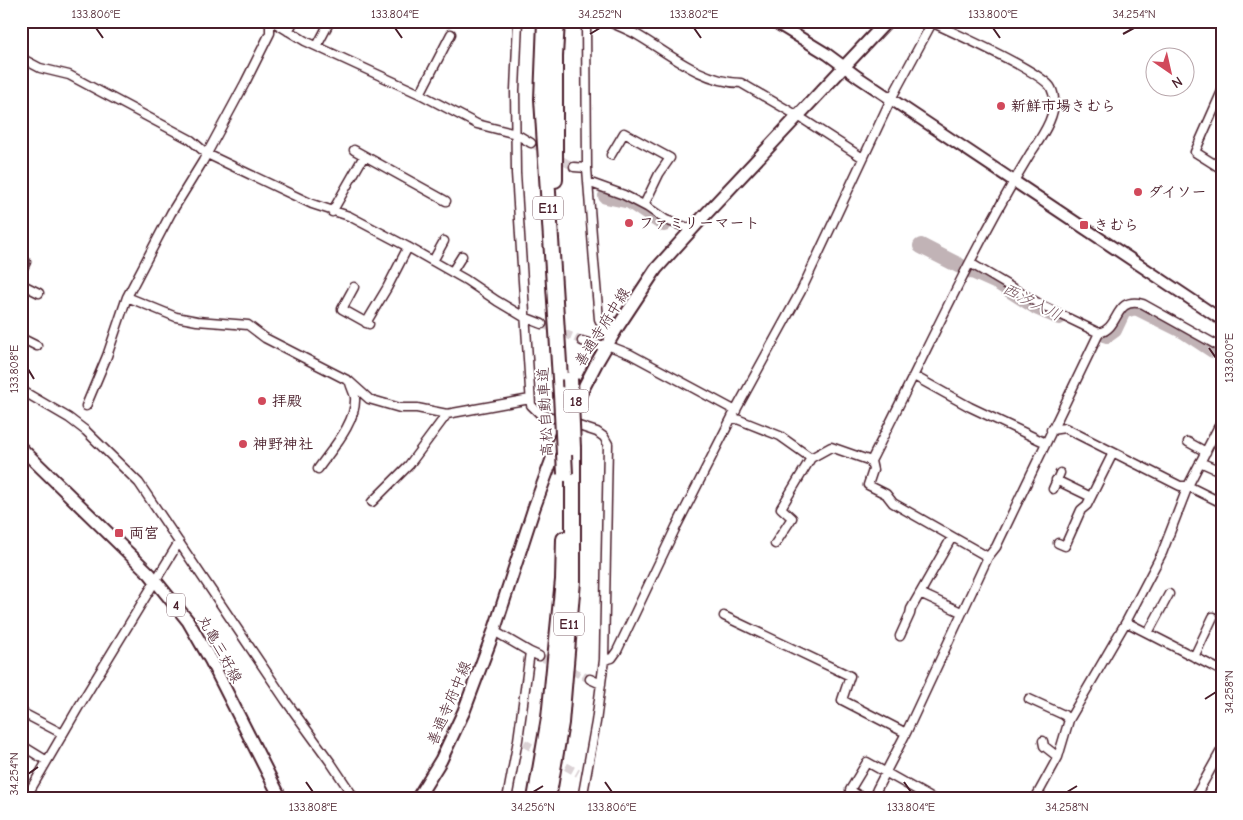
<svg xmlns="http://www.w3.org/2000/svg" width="1243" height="820" viewBox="0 0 1243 820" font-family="'Comic Neue','Klee One',sans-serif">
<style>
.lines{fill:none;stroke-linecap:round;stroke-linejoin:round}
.river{stroke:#c1b3b6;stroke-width:16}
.street-tunnel{stroke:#dbd2d5;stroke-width:8;stroke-dasharray:8 4;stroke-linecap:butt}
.street-casing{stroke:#4a1f2b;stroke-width:11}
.secondary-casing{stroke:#4a1f2b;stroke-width:14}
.primary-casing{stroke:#4a1f2b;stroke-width:15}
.highway-casing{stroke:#4a1f2b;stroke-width:18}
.street{stroke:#fff;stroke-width:8}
.secondary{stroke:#fff;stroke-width:10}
.primary{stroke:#fff;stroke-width:11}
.highway{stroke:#fff;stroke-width:14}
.highway-bridge-casing{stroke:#4a1f2b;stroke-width:18;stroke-linecap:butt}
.highway-bridge{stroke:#fff;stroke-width:14}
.ticks{fill:none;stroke:#4a1f2b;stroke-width:2}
.poi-dot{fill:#d1495b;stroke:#fff;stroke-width:2}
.labels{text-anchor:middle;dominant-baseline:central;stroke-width:4;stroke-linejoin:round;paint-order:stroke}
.shield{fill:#fff;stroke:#80626b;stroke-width:1}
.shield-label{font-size:14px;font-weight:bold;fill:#4a1f2b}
.poi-label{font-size:15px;font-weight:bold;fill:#4a1f2b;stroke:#fff;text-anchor:start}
.street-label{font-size:15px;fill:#4a1f2b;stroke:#fff}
.water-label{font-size:16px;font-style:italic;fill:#74535c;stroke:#fff}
.neatline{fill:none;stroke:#4a1f2b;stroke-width:2}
.ticks-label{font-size:12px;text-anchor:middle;fill:#4a1f2b}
</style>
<rect width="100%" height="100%" fill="#fff"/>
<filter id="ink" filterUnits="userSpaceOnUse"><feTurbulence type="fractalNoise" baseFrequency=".02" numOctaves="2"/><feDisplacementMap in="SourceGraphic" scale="10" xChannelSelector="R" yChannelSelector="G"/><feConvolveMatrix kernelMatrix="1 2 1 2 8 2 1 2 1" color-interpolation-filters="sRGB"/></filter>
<g filter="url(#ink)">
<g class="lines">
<path class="river" d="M 606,196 L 630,201 L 664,224
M 921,246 L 960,266
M 970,270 L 999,283 L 1038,308 L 1059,317
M 1107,335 L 1114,330 L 1123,311 L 1135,307 L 1140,309 L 1184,331 L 1213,350 L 1222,353"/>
<path class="street-tunnel" d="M 531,143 L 574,167
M 542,324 L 582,341
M 539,656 L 590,679
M 524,743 L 578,773"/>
<defs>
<path id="street" d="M 272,21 L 305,41 L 420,94 L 477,124 L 516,134 L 531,143
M 518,21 L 515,90 L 516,173 L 531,405 L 539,413 L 597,432 L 604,437 L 608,444 L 604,660 L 596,722 L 582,799
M 586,21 L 587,168 L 594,262 L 599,319 L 604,329 L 613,335
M 607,21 C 618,26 629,30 639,36 C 671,55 702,82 741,83 L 798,116 L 863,158
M 929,21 C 950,31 1043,72 1051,88 C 1062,109 1041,138 1030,154 C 970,253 923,359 871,461 L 873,470 L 868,485 L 886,494 L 893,503 L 988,557
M 288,31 L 294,21
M 317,46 L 328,25
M 21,58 L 40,68 L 69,75 L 191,140 L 207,154 L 312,204 L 349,216 L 408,247 L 466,280 L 497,301 L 524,317 L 542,324
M 1222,91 L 1195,152 L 1222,169
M 420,94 L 451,34
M 354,150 L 446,201
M 611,155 L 624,133 L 670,158 L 659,174 L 644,205
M 21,162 L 23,162
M 574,167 L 587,168
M 588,182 L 624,195 L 647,207 L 666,220 L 691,229
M 332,212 L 364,156
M 433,261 L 444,241
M 970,263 L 1043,306 L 1099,333
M 21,272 L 26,262
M 452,272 L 462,256
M 21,284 L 39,293
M 354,287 L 342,309 L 369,324
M 127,297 L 176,317 L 197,321 L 248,325 L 265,338 L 349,381 L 369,399 L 400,408 L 417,408 L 447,414 L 530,399
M 366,323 L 387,288 L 408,247
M 21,338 L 37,346
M 582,341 L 595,345 L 607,345 L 630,354 L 736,411
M 914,376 L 970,407 L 1046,443
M 21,390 L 69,418 L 86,431 L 139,483 L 286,701 L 331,763 L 355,799
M 86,406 L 107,356 L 127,297 L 171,213 L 203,161 L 245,83 L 270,33 L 270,21
M 732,417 L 780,436 L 811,458 L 831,447 L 871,461
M 1051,430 L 1065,428 L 1180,486 L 1188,486 L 1222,503
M 1188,442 L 1206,452
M 1200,462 L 1218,470
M 318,469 C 331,450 357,422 355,397 C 354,393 351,387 350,383
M 1056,480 L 1091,497
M 1053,489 L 1060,473
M 372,502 L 409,465 L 447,414
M 1058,543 L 1065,546 L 1081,510 L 1087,505 L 1113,453
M 775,544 L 792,518 L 781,508 L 811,458
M 920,593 L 961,612
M 724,616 L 850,676 L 842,700 L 906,733
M 1126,622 L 1222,671
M 494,631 L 530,652 L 539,656
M 1148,633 L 1169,594
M 900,636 L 910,614 L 911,609 L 952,537
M 1194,657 L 1213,617
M 604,660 L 612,658 L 617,651 L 676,527 L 732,417 L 801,291 L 891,99 L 933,21
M 590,679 L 601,684
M 1029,699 L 1064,715 L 1069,720
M 21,712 L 63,734
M 1043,741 L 1044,746 L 1058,757
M 21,745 L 47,761
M 25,799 L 78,708 L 179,542
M 507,799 L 518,740 L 530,652
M 864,799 L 850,790 L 867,762 L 933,799
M 873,799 L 877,789 L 906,733 L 988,557 L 996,547 L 1099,333 C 1121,328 1113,296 1143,304 L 1222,348
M 1035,799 L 1058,757 L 1069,720 L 1126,622 L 1162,553 L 1188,486 L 1222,420
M 1194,799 L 1222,749"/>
<path id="secondary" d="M 773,21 L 827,54 L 858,77 L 1222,320"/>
<path id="primary" d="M 572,410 L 596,364 L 617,328 L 656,269 L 704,216 L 887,21
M 21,448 L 150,574 L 188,621 L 211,661 L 281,799
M 417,799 L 441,760 L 464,711 L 494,631 L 534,508 L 562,432"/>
<path id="highway" d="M 545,21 L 542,99 L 561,394
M 555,180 L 555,56 L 557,21
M 535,799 L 549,718 L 563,580 L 564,539
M 548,799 L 561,723 L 573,581 L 573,448"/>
</defs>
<use href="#street" class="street-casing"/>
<use href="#secondary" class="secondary-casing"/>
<use href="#primary" class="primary-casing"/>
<use href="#highway" class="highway-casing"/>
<use href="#street" class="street"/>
<use href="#secondary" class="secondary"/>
<use href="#primary" class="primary"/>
<use href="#highway" class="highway"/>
<defs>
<path id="highway-bridge" d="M 570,379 L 573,448
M 561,394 L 565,474"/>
</defs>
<use href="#highway-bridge" class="highway-bridge-casing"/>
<use href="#highway-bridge" class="highway-bridge"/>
</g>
</g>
<path class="ticks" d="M 96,28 L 103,38M 395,28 L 402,38M 694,28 L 701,38M 993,28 L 1000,38M 590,34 L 600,28M 1123,34 L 1134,28M 1209,348 L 1216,358M 28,369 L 34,379M 1205,699 L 1216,692M 28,774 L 38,767M 306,782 L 313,792M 605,782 L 612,792M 904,782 L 911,792M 533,792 L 543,786M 1067,792 L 1077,786"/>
<g class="poi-dot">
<circle cx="1001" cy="106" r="5"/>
<circle cx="1138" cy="192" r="5"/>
<circle cx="629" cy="223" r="5"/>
<rect x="1079" y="220" width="10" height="10" rx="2.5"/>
<circle cx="262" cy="401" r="5"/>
<circle cx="243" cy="444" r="5"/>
<rect x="114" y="528" width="10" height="10" rx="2.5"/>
</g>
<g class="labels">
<g class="shield">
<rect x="533" y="196.5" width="30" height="23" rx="4"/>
<rect x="563.5" y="389.5" width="25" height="23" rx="4"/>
<rect x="167" y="593.5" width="18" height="23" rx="4"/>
<rect x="554" y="612.5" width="30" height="23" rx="4"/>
</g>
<g class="shield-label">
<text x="548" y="208">E11</text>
<text x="576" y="401">18</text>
<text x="176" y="605">4</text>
<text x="569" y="624">E11</text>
</g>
<g class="poi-label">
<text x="1011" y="106">新鮮市場きむら</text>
<text x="1148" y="192">ダイソー</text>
<text x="639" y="223">ファミリーマート</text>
<text x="1094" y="225">きむら</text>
<text x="272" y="401">拝殿</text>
<text x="253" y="444">神野神社</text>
<text x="129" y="533">両宮</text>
</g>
<g class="street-label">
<text transform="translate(602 327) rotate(-58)">善通寺府中線</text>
<text transform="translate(545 412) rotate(-93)">高松自動車道</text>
<text transform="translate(220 649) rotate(61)">丸亀三好線</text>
<text transform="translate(449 703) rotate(-67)">善通寺府中線</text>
</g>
<g class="water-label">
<text transform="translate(1032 302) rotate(27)">西汐入川</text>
</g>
</g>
<rect width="1243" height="820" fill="none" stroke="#fff" stroke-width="55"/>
<g transform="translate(1170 72) rotate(146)"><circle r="24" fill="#ffffff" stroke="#b7a5aa"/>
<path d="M0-4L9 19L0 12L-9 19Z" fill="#d1495b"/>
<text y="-8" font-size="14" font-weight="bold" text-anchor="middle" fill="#4a1f2b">N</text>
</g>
<rect x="28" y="28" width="1188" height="764" class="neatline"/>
<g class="ticks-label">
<text x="96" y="18">133.806°E</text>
<text x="395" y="18">133.804°E</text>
<text x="600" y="18">34.252°N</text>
<text x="694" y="18">133.802°E</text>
<text x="993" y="18">133.800°E</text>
<text x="1134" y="18">34.254°N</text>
<text transform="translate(1229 358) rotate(-90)" y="4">133.800°E</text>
<text transform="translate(14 369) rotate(-90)" y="4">133.808°E</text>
<text transform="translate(1229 692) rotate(-90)" y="4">34.258°N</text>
<text transform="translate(14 774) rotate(-90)" y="4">34.254°N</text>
<text x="313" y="811">133.808°E</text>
<text x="533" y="811">34.256°N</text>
<text x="612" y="811">133.806°E</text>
<text x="911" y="811">133.804°E</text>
<text x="1067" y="811">34.258°N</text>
</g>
</svg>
